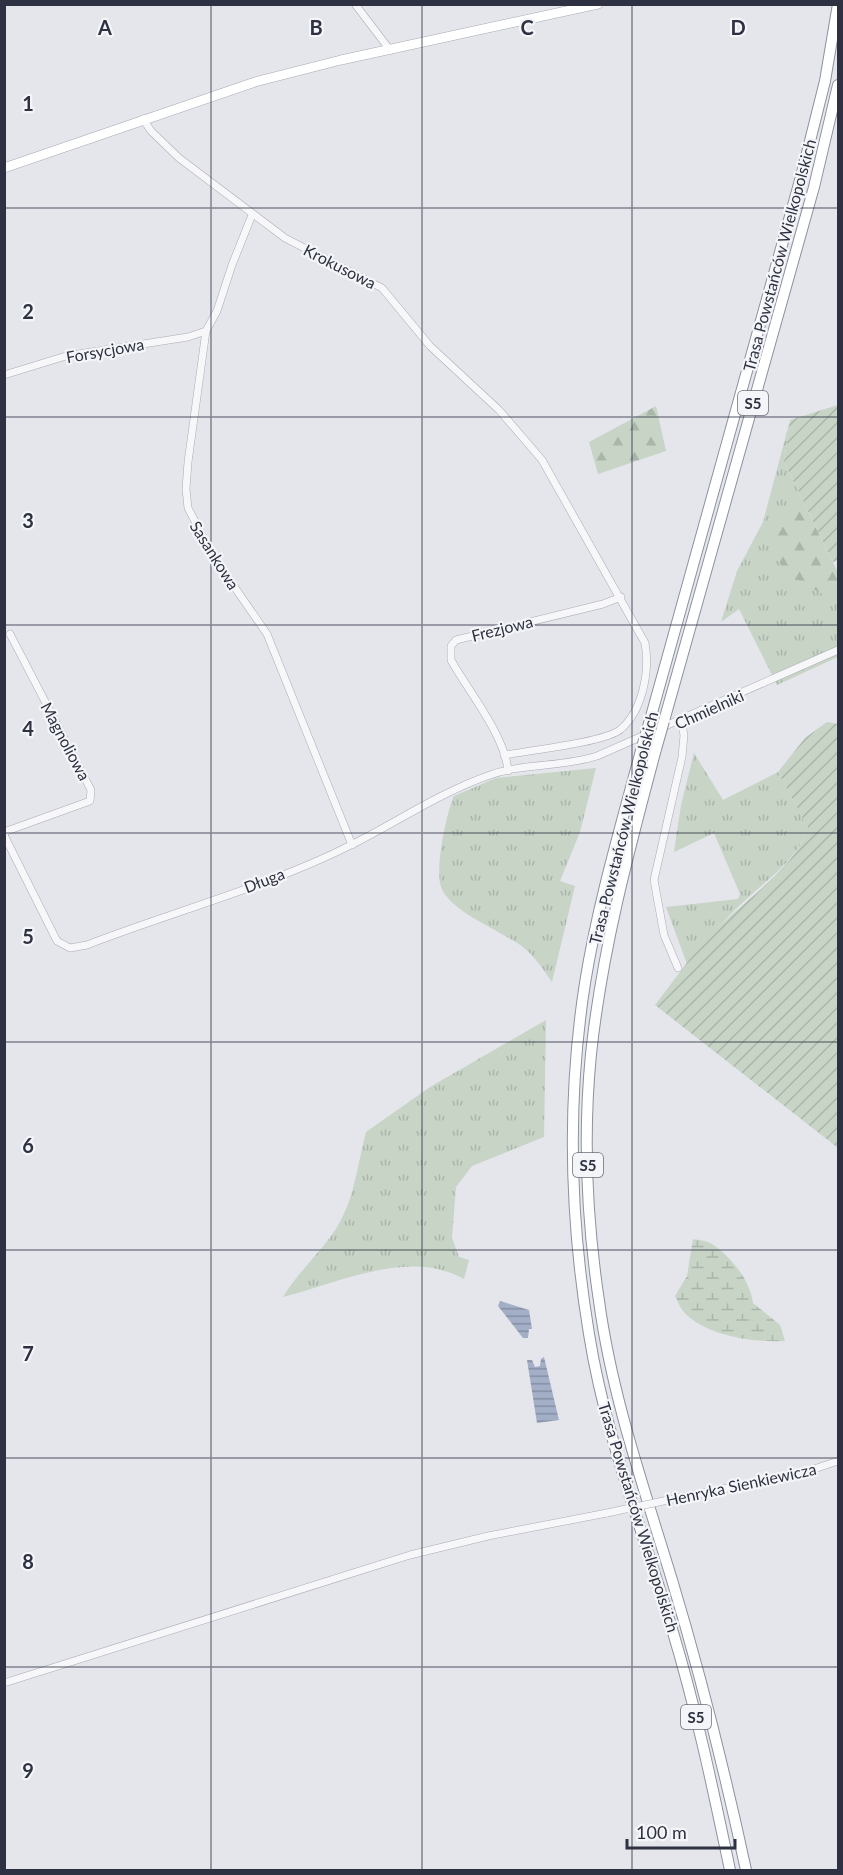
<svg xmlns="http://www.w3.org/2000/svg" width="843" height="1875" viewBox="0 0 843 1875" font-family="Lato,sans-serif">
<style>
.grass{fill:url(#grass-tufts)}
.forest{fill:url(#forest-firs)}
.wetland{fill:url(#wetland-marsh)}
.garden{fill:url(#garden-furrows)}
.water{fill:url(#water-rules)}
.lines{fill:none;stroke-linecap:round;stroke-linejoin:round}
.minor-casing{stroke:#a9acb5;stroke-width:8}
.major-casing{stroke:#a5a9b5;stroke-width:10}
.highway-casing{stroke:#8d91a0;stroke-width:12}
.minor{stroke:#f7f7f9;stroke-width:7}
.major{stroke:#fff;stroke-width:9}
.highway{stroke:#fff;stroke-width:10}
.minor-bridge-casing{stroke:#a9acb5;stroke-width:8;stroke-linecap:butt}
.highway-bridge-casing{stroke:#8d91a0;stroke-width:12;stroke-linecap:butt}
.minor-bridge{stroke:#f7f7f9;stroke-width:7}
.highway-bridge{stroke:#fff;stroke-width:10}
.grid{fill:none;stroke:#2d3141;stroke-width:1.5;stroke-opacity:0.55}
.labels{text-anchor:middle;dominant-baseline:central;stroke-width:4.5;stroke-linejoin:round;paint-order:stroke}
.shield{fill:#f4f5f8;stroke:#696c78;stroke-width:1.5}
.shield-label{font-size:15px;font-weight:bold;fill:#2d3141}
.street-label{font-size:16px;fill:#2d3141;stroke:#f4f5f8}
.grid-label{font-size:20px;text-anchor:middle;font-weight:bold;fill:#2d3141;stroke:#f4f5f8;stroke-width:4.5;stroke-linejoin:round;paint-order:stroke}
</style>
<defs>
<pattern id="grass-tufts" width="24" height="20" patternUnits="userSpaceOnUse" patternTransform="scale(1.5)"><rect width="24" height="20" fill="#c7d4c6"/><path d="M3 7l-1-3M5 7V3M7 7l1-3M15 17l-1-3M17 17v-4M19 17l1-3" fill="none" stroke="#abb6ab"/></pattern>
<pattern id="forest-firs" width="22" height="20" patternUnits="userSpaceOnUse" patternTransform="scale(1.5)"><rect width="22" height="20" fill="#c7d4c6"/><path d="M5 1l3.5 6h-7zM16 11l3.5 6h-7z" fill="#abb6ab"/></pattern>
<pattern id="wetland-marsh" width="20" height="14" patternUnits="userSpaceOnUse" patternTransform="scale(1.5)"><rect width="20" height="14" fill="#c7d4c6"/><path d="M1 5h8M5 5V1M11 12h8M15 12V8" fill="none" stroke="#abb6ab"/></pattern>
<pattern id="garden-furrows" width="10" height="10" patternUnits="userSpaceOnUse" patternTransform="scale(1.5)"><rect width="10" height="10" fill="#c7d4c6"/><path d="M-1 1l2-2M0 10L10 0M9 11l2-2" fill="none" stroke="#abb6ab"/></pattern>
<pattern id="water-rules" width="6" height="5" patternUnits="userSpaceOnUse" patternTransform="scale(1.5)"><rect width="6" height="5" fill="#a3afc7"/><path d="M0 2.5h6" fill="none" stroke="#858fa3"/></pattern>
</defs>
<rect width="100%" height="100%" fill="#e4e6eb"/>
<path class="grass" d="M 790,420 L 784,462 L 838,573 L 838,657 L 777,685 L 739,609 L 721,622 L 737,571 L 763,522 Z
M 694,753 L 723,800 L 778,772 L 808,828 C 797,861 765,881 741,904 C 721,923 704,943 687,964 L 666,907 L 738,899 L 740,894 L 714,833 L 674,852 L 681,805 Z
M 596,768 L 580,832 L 560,881 L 575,886 L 552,982 C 543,969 535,957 523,947 C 502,931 450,912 441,887 C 435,868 446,814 454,796 L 496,778 Z
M 546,1020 L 544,1137 L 472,1166 L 456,1187 L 452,1238 L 459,1257 L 469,1260 L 464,1279 C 409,1248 339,1283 283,1297 C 299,1270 325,1249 340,1222 C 355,1195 358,1162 366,1132 L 430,1087 Z"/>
<path class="forest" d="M 656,406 L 666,451 L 598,474 L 589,442 Z
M 802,500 L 838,573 L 838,602 C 809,586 763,570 774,528 C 779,512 786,506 802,500 Z"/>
<path class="wetland" d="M 693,1239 C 699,1240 707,1241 712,1244 C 731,1257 750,1280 753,1303 L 780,1325 L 785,1341 C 756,1343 705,1336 684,1312 C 680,1308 678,1301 675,1296 L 687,1276 Z"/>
<path class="garden" d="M 838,405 L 838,560 L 833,562 L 784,462 L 790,420 Z
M 827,722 L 838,724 L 838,1148 L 655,1005 C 672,983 688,960 707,939 C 737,904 794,872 808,828 L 778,772 L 805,738 Z"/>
<path class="water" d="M 500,1301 L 529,1310 L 532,1329 L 529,1329 L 528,1338 L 523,1338 L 498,1306 Z
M 544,1357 L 559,1420 L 537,1423 L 527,1360 L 532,1360 L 535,1367 L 540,1366 L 541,1359 Z"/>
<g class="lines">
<defs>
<path id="minor" d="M 355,4 L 390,50
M 143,119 L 151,131 L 179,158 L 285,238 L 382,288 L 430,346 L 499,410 L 542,460 L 645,643 C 650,670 643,710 621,729 C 607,742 527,751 504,755
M 252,215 L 232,265 L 217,311 L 206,331 L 188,462 L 186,489 L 188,508 L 213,556 L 267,634 L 352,845
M 4,375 L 66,356 L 188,337 L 206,331
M 508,771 C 505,735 468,691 451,660 L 451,646 L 456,640 L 603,604 L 621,597
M 4,832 L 90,801 L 91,790 L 10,634
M 4,835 L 57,941 L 70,948 L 87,945 C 172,912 270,886 351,845 C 397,822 441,792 490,775 C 524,763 563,767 597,756 L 838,650
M 678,968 L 664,935 L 654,880 L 682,757 L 684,735 L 681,721
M 668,1500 L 802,1473 L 838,1461
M 4,1683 L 410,1555 L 488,1536 L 607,1513"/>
<path id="major" d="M 4,168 L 255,82 L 341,60 L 598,4"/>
<path id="highway" d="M 650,720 L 802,173 L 825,81 L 838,4
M 664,721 L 814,187 L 838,85
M 642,747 C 621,825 598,903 585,983 C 567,1098 570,1219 589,1334 C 605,1435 643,1531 672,1629 C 696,1708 713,1789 730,1870
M 656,749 C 629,850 602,950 591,1054 C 583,1135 587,1221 599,1301 C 612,1397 644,1488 672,1580 C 701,1676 725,1773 746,1870"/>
</defs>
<use href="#minor" class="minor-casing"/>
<use href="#major" class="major-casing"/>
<use href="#highway" class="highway-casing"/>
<use href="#minor" class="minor"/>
<use href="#major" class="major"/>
<use href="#highway" class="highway"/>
<defs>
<path id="minor-bridge" d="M 607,1513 L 668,1500"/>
<path id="highway-bridge" d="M 642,747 L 650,720
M 656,749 L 664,721"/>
</defs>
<use href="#minor-bridge" class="minor-bridge-casing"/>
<use href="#highway-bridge" class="highway-bridge-casing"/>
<use href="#minor-bridge" class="minor-bridge"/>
<use href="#highway-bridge" class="highway-bridge"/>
</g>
<path class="grid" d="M 211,4 L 211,1870M 422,4 L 422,1870M 632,4 L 632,1870M 4,208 L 838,208M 4,417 L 838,417M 4,625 L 838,625M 4,833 L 838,833M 4,1042 L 838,1042M 4,1250 L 838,1250M 4,1458 L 838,1458M 4,1667 L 838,1667"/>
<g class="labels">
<g class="shield">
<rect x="738" y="391" width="30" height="24" rx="4.5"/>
<rect x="573" y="1153" width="30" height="24" rx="4.5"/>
<rect x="681" y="1705" width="30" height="24" rx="4.5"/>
</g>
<g class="shield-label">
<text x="753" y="403">S5</text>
<text x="588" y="1165">S5</text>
<text x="696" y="1717">S5</text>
</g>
<g class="street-label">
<text transform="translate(779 255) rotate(-75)">Trasa Powstańców Wielkopolskich</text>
<text transform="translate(340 266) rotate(27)">Krokusowa</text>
<text transform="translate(105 350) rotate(-10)">Forsycjowa</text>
<text transform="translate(215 555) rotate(58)">Sasankowa</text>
<text transform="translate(502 628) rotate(-14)">Frezjowa</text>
<text transform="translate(709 709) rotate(-24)">Chmielniki</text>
<text transform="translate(66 741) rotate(62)">Magnoliowa</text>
<text transform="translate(623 828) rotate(-76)">Trasa Powstańców Wielkopolskich</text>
<text transform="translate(264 880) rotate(-21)">Długa</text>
<text transform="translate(741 1484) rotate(-12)">Henryka Sienkiewicza</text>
<text transform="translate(639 1517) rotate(73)">Trasa Powstańców Wielkopolskich</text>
</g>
</g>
<g class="grid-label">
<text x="105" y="35">A</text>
<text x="316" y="35">B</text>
<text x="527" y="35">C</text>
<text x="738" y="35">D</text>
<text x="28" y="111">1</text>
<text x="28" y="319">2</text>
<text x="28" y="528">3</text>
<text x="28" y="736">4</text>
<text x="28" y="944">5</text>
<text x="28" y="1153">6</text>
<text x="28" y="1361">7</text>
<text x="28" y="1569">8</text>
<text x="28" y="1778">9</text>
</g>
<rect width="843" height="1875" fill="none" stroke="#2d3141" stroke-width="12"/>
<path d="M627 1839v9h108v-9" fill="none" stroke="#2d3141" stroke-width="3"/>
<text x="636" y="1839" font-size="18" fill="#2d3141" stroke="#f4f5f8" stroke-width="4.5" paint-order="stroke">100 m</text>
</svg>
